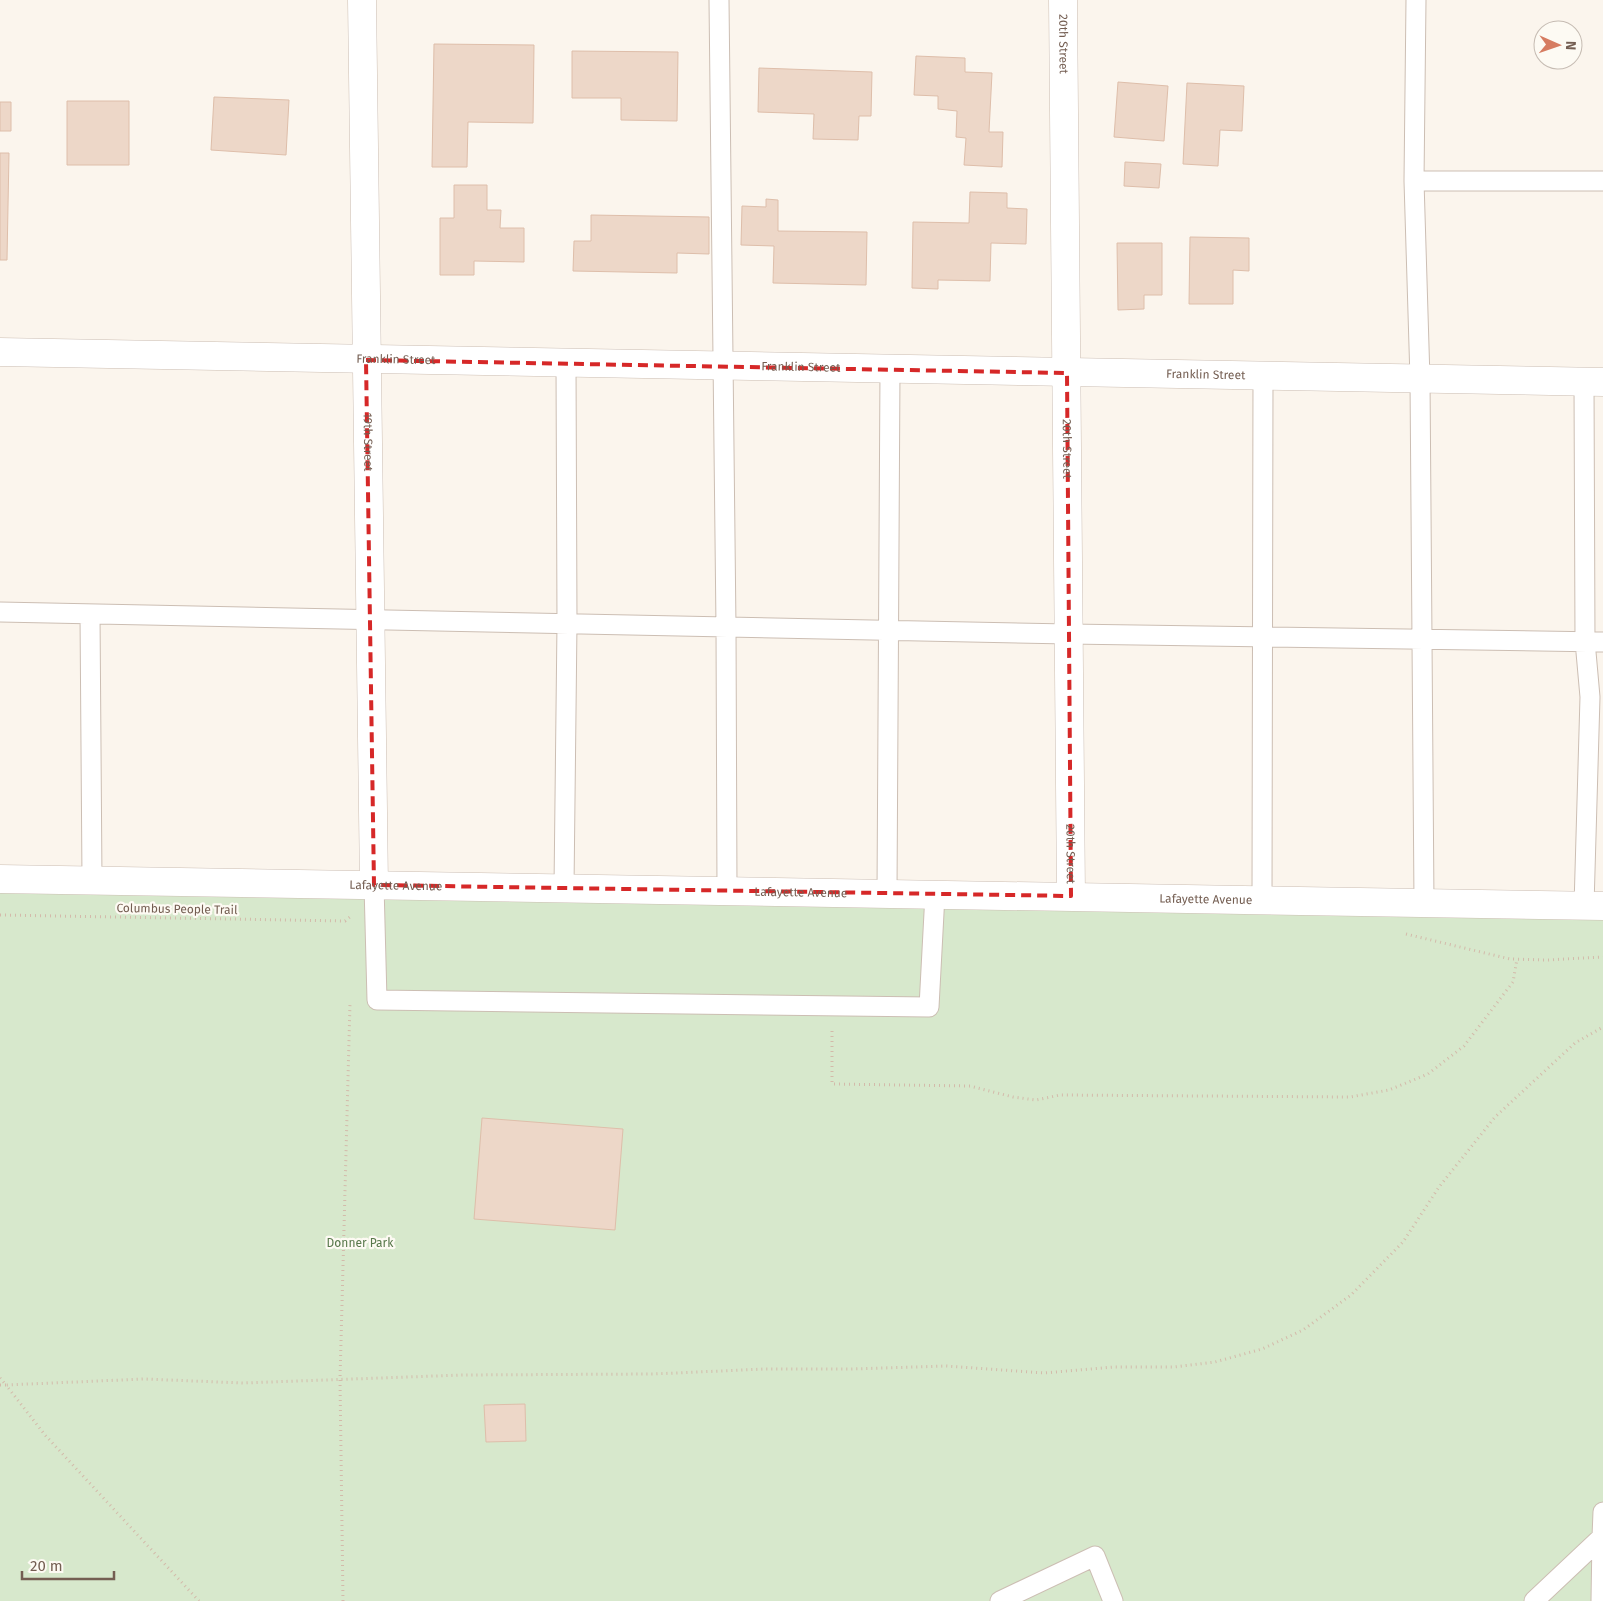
<svg xmlns="http://www.w3.org/2000/svg" width="1603" height="1601" viewBox="0 0 1603 1601" font-family="'Fira Sans',sans-serif">
<style>
.green{fill:#d7e8cc}
.building{fill:#edd7c8;stroke:#debeaa}
.lines{fill:none;stroke-linecap:round;stroke-linejoin:round}
.lane-casing{stroke:#ccbeb3;stroke-width:21}
.street-casing{stroke:#ccbeb3;stroke-width:29}
.path{stroke:#d3baaa;stroke-width:3;stroke-dasharray:1 4;stroke-linecap:butt}
.lane{stroke:#fff;stroke-width:19}
.street{stroke:#fff;stroke-width:28}
.marked{fill:none;stroke:#d62828;stroke-width:4;stroke-dasharray:10 6;stroke-linejoin:round}
.labels{text-anchor:middle;dominant-baseline:central;stroke-width:4.5;stroke-linejoin:round;paint-order:stroke}
.street-label{font-size:12px;fill:#745e52;stroke:#fdfaf3}
.park-label{font-size:12px;fill:#58784b;stroke:#fdfaf3}
</style>
<rect width="100%" height="100%" fill="#fbf5ed"/>
<path class="green" d="M 0,879 L 1603,907 L 1603,1601 L 0,1601 Z"/>
<path class="building" d="M 434,44 L 534,45 L 533,123 L 468,122 L 467,167 L 432,167 Z
M 572,51 L 678,52 L 677,121 L 621,120 L 621,98 L 572,98 Z
M 916,56 L 965,58 L 965,72 L 992,73 L 989,132 L 1003,132 L 1002,167 L 964,165 L 966,138 L 956,137 L 957,111 L 938,109 L 938,96 L 914,95 Z
M 759,68 L 872,72 L 871,116 L 859,116 L 858,140 L 813,139 L 814,114 L 758,112 Z
M 1118,82 L 1168,86 L 1164,141 L 1114,137 Z
M 1187,83 L 1244,86 L 1242,131 L 1220,130 L 1218,166 L 1183,164 Z
M 214,97 L 289,100 L 286,155 L 211,150 Z
M 67,101 L 129,101 L 129,165 L 67,165 Z
M 0,102 L 11,102 L 11,131 L 0,131 Z
M 0,153 L 9,153 L 7,260 L 0,260 Z
M 1125,162 L 1161,164 L 1159,188 L 1124,186 Z
M 454,185 L 487,185 L 487,210 L 501,210 L 500,228 L 524,228 L 524,262 L 474,261 L 474,275 L 440,275 L 440,218 L 454,218 Z
M 970,192 L 1007,193 L 1007,208 L 1027,209 L 1026,244 L 991,243 L 990,281 L 938,280 L 938,289 L 912,288 L 913,222 L 969,223 Z
M 766,199 L 778,200 L 778,231 L 867,232 L 866,285 L 773,283 L 774,246 L 741,245 L 742,206 L 766,207 Z
M 591,215 L 709,217 L 709,254 L 677,253 L 677,273 L 573,271 L 574,241 L 591,241 Z
M 1190,237 L 1249,238 L 1249,271 L 1233,270 L 1233,304 L 1189,304 Z
M 1117,243 L 1162,243 L 1162,295 L 1144,295 L 1144,309 L 1118,310 Z
M 482,1118 L 623,1129 L 615,1230 L 474,1219 Z
M 525,1404 L 526,1441 L 486,1442 L 484,1405 Z"/>
<g class="lines">
<defs>
<path id="lane" d="M 719,0 L 726,627 L 727,891
M 1414,181 L 1416,0
M 0,612 L 1069,634 L 1603,642
M 90,614 L 92,880
M 374,885 L 377,1000 L 929,1007 L 935,894
M 564,888 L 567,623 L 566,364
M 887,893 L 890,370
M 1262,900 L 1263,377
M 1424,903 L 1420,379 L 1414,181 L 1603,181
M 1584,906 L 1590,697 L 1585,641 L 1584,382
M 1000,1601 L 1095,1556 L 1113,1601
M 1534,1601 L 1602,1537 L 1603,1512
M 1601,1601 L 1602,1537"/>
<g id="street">
<path id="s1" d="M 362,0 L 374,885"/>
<path id="s2" d="M 1063,0 L 1071,896"/>
<path id="s3" d="M 0,352 L 1603,382"/>
<path id="s4" d="M 0,879 L 1603,906"/>
</g>
</defs>
<use href="#lane" class="lane-casing"/>
<use href="#street" class="street-casing"/>
<path class="path" d="M 0,915 L 345,921 L 350,917
M 1406,934 L 1510,959 L 1547,960 L 1603,957
M 832,1031 L 832,1084 L 970,1086 L 1013,1097 L 1036,1100 L 1060,1095 L 1350,1097 L 1389,1090 L 1428,1074 L 1464,1046 L 1513,982 L 1517,959
M 0,1378 L 6,1385 L 144,1379 L 243,1383 L 462,1375 L 653,1374 L 765,1369 L 852,1369 L 946,1366 L 1044,1373 L 1114,1367 L 1174,1367 L 1215,1362 L 1262,1349 L 1303,1330 L 1351,1295 L 1403,1242 L 1439,1187 L 1495,1117 L 1575,1043 L 1603,1027
M 0,1385 L 6,1385 L 45,1435 L 199,1601
M 343,1601 L 340,1379 L 350,1003"/>
<use href="#lane" class="lane"/>
<use href="#street" class="street"/>
</g>
<path class="marked" d="M 366,360 L 1067,373 L 1071,896 L 374,885 Z"/>
<g class="labels">
<g class="street-label">
<text stroke="none"><textPath href="#s2" startOffset="44">20th Street</textPath></text>
<text stroke="none"><textPath href="#s3" startOffset="396">Franklin Street</textPath></text>
<text stroke="none"><textPath href="#s3" startOffset="801">Franklin Street</textPath></text>
<text stroke="none"><textPath href="#s3" startOffset="1206">Franklin Street</textPath></text>
<text stroke="none"><textPath href="#s1" startOffset="442">19th Street</textPath></text>
<text stroke="none"><textPath href="#s2" startOffset="449">20th Street</textPath></text>
<text stroke="none"><textPath href="#s2" startOffset="854">20th Street</textPath></text>
<text stroke="none"><textPath href="#s4" startOffset="396">Lafayette Avenue</textPath></text>
<text stroke="none"><textPath href="#s4" startOffset="801">Lafayette Avenue</textPath></text>
<text stroke="none"><textPath href="#s4" startOffset="1206">Lafayette Avenue</textPath></text>
<text transform="translate(177 909) rotate(1)">Columbus People Trail</text>
</g>
<g class="park-label">
<text x="360" y="1243">Donner Park</text>
</g>
</g>
<g transform="translate(1558 45) rotate(92)"><circle r="24" fill="#fdfaf3" stroke="#c6bcb3"/>
<path d="M0-4L9 19L0 12L-9 19Z" fill="#d67c61"/>
<text y="-8" font-size="14" font-weight="bold" text-anchor="middle" fill="#745e52">N</text>
</g>
<path d="M22 1571v8h92v-8" fill="none" stroke="#745e52" stroke-width="2.5"/>
<text x="30" y="1571" font-size="15" fill="#745e52" stroke="#fdfaf3" stroke-width="4" paint-order="stroke">20 m</text>
</svg>
